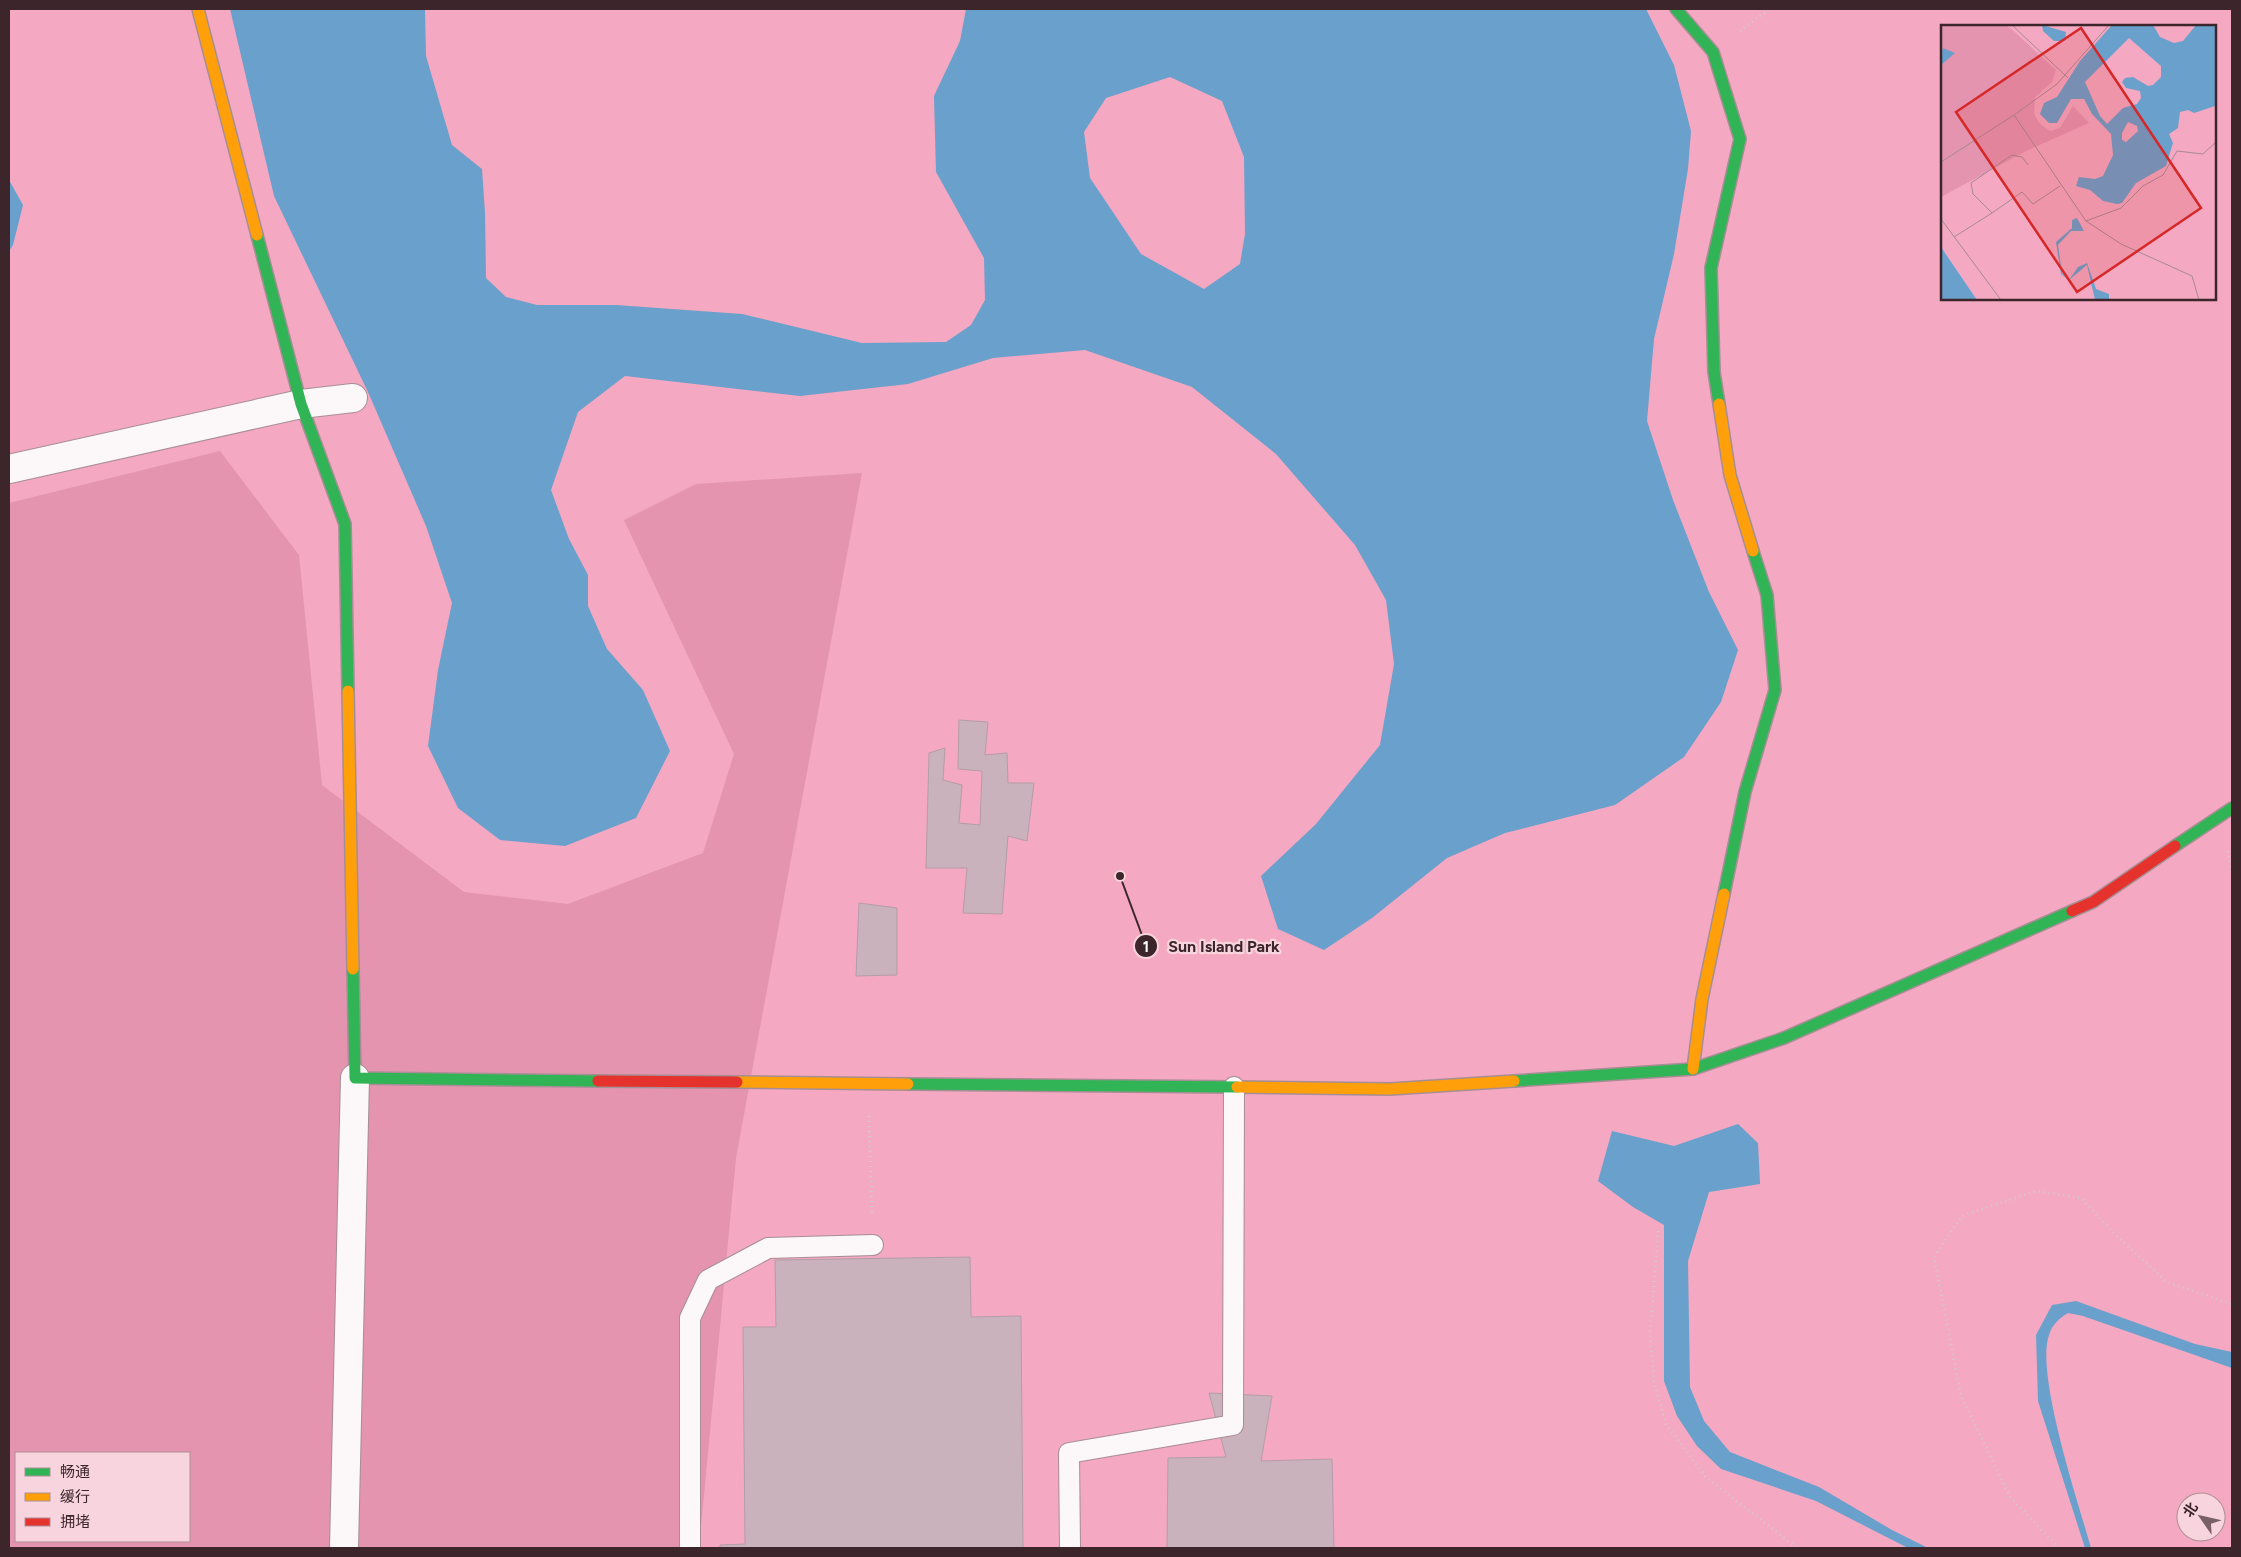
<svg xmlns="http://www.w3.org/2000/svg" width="2241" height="1557" viewBox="0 0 2241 1557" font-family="Figtree,'Noto Sans SC',sans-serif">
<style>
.green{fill:#f4a8c1;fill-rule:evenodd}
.forest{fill:#e494af;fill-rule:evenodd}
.water{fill:#69a0cc;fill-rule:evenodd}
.building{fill:#c9b2bc;stroke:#b49da7}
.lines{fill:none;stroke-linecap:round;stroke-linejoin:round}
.lane-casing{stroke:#a78e95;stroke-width:22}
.street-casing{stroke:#a78e95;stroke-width:30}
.fast-casing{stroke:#a78e95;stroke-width:14}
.slow-casing{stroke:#a78e95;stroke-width:14}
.jam-casing{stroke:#a78e95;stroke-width:14}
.path{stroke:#d4c9cd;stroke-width:3;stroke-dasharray:1 4;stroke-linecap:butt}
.lane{stroke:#fcf7f9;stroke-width:20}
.street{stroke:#fcf7f9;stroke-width:28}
.fast{stroke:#30b455;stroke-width:11}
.slow{stroke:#ff9f0a;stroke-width:11}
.jam{stroke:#e5322d;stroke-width:11}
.inset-road{fill:none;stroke:#a68a92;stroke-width:1}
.view{fill:#d62828;fill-opacity:0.15;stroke:#d62828;stroke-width:2.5}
.inset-edge{fill:none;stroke:#3c262c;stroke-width:2.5}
.leader{fill:none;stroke:#3c262c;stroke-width:2}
.callout-dot{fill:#3c262c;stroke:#f8d4de;stroke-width:2}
.mark-label{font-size:15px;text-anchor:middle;font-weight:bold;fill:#fff}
.callout-label{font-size:16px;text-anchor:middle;font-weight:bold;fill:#3c262c;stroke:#f8d4de;stroke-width:4.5;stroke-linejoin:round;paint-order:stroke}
</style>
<rect width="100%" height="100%" fill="#edccd6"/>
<path class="green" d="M 9,9 L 2232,9 L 2232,1548 L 9,1548 ZM 1942,26 L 2215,26 L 2215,299 L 1942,299 ZM 16,1453 L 189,1453 L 189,1541 L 16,1541 ZM 2186,1502 L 2216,1502 L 2216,1532 L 2186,1532 Z"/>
<path class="forest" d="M 220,451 L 299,555 L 322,785 L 464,892 L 568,904 L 703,853 L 734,754 L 624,520 L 696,484 L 862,473 L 736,1158 L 699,1548 L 9,1548 L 9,503 ZM 16,1453 L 189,1453 L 189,1541 L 16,1541 Z"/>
<path class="water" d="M 230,9 L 425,9 L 426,56 L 452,145 L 482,169 L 485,213 L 486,278 L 506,297 L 537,305 L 616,305 L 742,314 L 862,343 L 946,342 L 971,325 L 985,300 L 984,258 L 936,172 L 934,96 L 960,41 L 966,9 L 1646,9 L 1674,65 L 1691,131 L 1688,169 L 1674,254 L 1654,339 L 1647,421 L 1673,500 L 1709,592 L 1738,650 L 1721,702 L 1684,757 L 1615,805 L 1505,833 L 1447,858 L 1372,918 L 1324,950 L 1278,929 L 1261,876 L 1316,824 L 1380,745 L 1394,664 L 1386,600 L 1355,545 L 1276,454 L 1192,387 L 1085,350 L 993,358 L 908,384 L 800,396 L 625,376 L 578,412 L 551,490 L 569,539 L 588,575 L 588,606 L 607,649 L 643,690 L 670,751 L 636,818 L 565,846 L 500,840 L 458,808 L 428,746 L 438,670 L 452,603 L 426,526 L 368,392 L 274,196 ZM 1170,77 L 1222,101 L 1244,157 L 1245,234 L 1240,264 L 1204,289 L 1141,254 L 1090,178 L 1084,132 L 1106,98 Z
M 9,180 L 23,205 L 13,245 L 9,251 Z
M 1738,1124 L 1758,1143 L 1760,1184 L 1709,1192 L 1688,1261 L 1690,1387 L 1704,1421 L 1730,1452 L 1819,1487 L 1892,1530 L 1928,1548 L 1908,1548 L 1816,1501 L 1721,1469 L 1697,1446 L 1677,1416 L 1664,1381 L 1664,1225 L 1633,1207 L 1598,1181 L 1612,1131 L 1674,1146 Z
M 2076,1301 L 2195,1344 L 2232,1352 L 2232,1368 L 2083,1316 L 2068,1313 C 2059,1318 2052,1325 2049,1335 C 2035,1374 2079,1505 2091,1548 L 2085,1548 L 2038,1401 L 2036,1335 L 2052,1305 Z"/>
<path class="building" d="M 959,720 L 988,722 L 985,755 L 1007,753 L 1008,783 L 1034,783 L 1027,841 L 1008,836 L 1002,914 L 963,913 L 967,868 L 926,868 L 929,753 L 945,748 L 943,780 L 962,785 L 959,823 L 980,825 L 982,771 L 958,769 Z
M 859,903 L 897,908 L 897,975 L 856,976 Z
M 970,1257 L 971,1317 L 1021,1316 L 1023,1548 L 720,1548 L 720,1545 L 745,1544 L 743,1327 L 776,1327 L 775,1260 Z
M 1209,1393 L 1272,1396 L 1261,1461 L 1332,1459 L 1334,1548 L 1167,1548 L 1168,1458 L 1226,1457 Z"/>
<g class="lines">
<defs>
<path id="lane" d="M 690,1548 L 690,1318 L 708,1280 L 768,1248 L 873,1245
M 1070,1548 L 1069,1453 L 1233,1425 L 1234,1087"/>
<path id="street" d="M 9,469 L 301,404 L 353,398
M 344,1548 L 355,1078"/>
<path id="fast" d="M 1676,9 L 1713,52 L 1740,139 L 1711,268 L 1714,372 L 1719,404
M 257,235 L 301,404 L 345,524 L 348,691
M 2175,846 L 2232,808
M 1724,894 L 1745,792 L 1775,690 L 1767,595 L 1753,551
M 353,969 L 355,1078 L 598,1081
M 1514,1081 L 1693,1069 L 1784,1038 L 2072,911
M 908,1084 L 1237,1087"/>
<path id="slow" d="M 198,9 L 257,235
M 1719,404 L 1730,475 L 1753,551
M 348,691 L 353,969
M 1693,1069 L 1702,999 L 1724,894
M 737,1082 L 908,1084
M 1237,1087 L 1390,1089 L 1514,1081"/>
<path id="jam" d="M 2072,911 L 2093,902 L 2175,846
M 598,1081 L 737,1082"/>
</defs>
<use href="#lane" class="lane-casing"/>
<use href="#street" class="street-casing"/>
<use href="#fast" class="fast-casing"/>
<use href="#slow" class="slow-casing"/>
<use href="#jam" class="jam-casing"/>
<path class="path" d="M 1740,31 L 1769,9
M 2228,851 L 2232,872
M 869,1116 L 872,1215
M 1658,1231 L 1650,1333 L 1654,1382 L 1666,1424 L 1706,1477 L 1797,1548
M 2059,1548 L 2010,1497 L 1961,1396 L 1934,1257 L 1962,1216 L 2036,1191 L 2081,1198 L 2119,1238 L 2167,1282 L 2232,1304"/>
<use href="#lane" class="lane"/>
<use href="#street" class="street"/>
<use href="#fast" class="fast"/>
<use href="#slow" class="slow"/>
<use href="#jam" class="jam"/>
</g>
<g transform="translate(1941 25)">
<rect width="275" height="275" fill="#edccd6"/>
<path d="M 0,0 L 275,0 L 275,275 L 36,275 L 0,222 Z" fill="#f4a8c1"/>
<path d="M 0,0 L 66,0 L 115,45 L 111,57 L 94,72 L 93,89 L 98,98 L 109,106 L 119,103 L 132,81 L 148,98 L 87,125 L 0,172 Z" fill="#e494af"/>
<path d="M 101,0 L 125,7 L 124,16 L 113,16 L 102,6 ZM 171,0 L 212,0 L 219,12 L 233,18 L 242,16 L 255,0 L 275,0 L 274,81 L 253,88 L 247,85 L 239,87 L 237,103 L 228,109 L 232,118 L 225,141 L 195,158 L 181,178 L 176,179 L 162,176 L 149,165 L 135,161 L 138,152 L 154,154 L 162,151 L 172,130 L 170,109 L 151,89 L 143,74 L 130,74 L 116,98 L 108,98 L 99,89 L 103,78 L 116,72 L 139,36 ZM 188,13 L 220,41 L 220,52 L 212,60 L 207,61 L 192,52 L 184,53 L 181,57 L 185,63 L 199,66 L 200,73 L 196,79 L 182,83 L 166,99 L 159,91 L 144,57 ZM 187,97 L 196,101 L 197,106 L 185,117 L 181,115 L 181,108 ZM 2,23 L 14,28 L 0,40 L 0,29 ZM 136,193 L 143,206 L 130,206 L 117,220 L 121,248 L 128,255 L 137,242 L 146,238 L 155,264 L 168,269 L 168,275 L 154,275 L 146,240 L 128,255 L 120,249 L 115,217 L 131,203 L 131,195 ZM 0,222 L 36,275 L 0,275 Z" fill="#69a0cc" fill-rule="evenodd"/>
<path class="inset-road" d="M 71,0 L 127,53M 168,0 L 116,59 L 73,90 L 145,196 L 180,219 L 251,251 L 258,275M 0,137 L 73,90M 51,188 L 81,167 L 92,179 L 119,161M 0,194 L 60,275M 145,196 L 180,183 L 202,161 L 222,150 L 236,126 L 262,129 L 275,117M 13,212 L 51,188 L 32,169 L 30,158 L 71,130 L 81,132 L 87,140"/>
<path class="view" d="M 140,3 L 260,183 L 136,267 L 15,87 Z"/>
<rect width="275" height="275" class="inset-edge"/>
</g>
<path class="leader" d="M1120 876L1146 946"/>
<g class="callout-dot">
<circle cx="1120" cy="876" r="5"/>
<circle cx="1146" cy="946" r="12"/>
</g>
<g class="mark-label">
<text x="1146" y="952">1</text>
</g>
<g class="callout-label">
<text x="1224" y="952">Sun Island Park</text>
</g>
<rect width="2241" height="1557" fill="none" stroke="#3c262c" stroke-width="20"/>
<rect x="15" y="1452" width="175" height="90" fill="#f8d4de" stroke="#ad8e97"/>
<rect x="25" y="1468" width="25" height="8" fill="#30b455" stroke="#ad8e97"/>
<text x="60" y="1477" font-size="15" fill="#3c262c">畅通</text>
<rect x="25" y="1493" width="25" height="8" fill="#ff9f0a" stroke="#ad8e97"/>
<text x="60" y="1502" font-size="15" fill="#3c262c">缓行</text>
<rect x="25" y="1518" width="25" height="8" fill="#e5322d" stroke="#ad8e97"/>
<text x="60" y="1527" font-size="15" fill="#3c262c">拥堵</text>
<g transform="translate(2201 1517) rotate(304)"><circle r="24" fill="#f8d4de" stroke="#ad8e97"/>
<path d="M0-4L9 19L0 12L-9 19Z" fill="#7a6068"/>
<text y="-8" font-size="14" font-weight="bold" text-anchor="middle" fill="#3c262c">北</text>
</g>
</svg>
